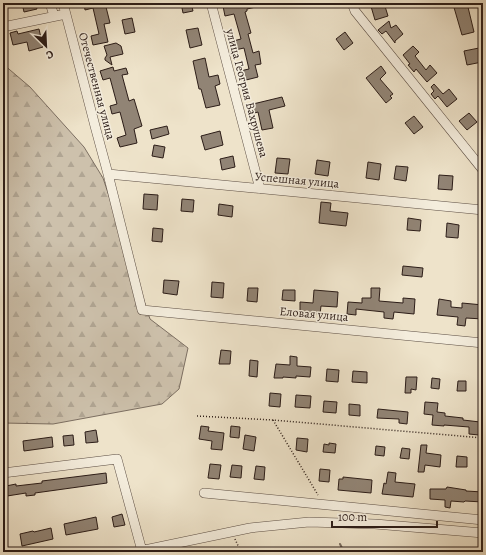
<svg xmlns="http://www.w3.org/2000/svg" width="486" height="555" viewBox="0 0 486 555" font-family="Alegreya,serif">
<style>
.forest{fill:url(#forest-firs);stroke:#7c6f62}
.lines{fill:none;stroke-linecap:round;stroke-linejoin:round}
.stream{stroke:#796c5e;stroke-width:2}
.building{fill:#918475;stroke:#2c1d18}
.minor-casing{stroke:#5c4e44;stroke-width:10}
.path{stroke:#2c1d18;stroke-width:1.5;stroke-dasharray:1 2;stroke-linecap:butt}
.minor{stroke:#f4eddd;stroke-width:9}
.labels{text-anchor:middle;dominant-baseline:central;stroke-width:3;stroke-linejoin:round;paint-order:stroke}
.street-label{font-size:12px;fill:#2c1d18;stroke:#f4eddd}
</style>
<defs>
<pattern id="forest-firs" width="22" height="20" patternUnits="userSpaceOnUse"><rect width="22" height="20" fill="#cdc1ac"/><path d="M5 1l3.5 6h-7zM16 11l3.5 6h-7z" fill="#b0a593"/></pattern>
</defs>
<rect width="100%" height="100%" fill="#eee3ca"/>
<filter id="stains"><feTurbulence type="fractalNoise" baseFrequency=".005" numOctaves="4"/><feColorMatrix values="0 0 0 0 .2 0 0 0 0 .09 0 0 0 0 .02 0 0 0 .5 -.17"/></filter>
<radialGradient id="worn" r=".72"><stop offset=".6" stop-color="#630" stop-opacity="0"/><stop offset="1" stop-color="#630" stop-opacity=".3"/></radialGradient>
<path class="forest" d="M 3,64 L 30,87 L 84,147 L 103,178 L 150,319 L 188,348 L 179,389 L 162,404 L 53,424 L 3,423 Z"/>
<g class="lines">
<path class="stream" d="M 340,544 L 344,552"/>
</g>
<path class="building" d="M 22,3 L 35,3 L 37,9 L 24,12 Z
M 84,3 L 105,3 L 110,23 L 104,24 L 108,42 L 93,45 L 91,36 L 99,34 L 93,8 L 85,10 Z
M 181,3 L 191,3 L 193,11 L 183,13 Z
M 241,3 L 264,3 L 265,5 L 247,9 L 247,11 L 245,12 L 251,33 L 248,34 L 253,53 L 259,51 L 261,64 L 255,65 L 258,77 L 242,81 L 240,71 L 249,69 L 244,48 L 235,50 L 233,41 L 241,39 L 234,14 L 225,16 L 223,6 Z
M 370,3 L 384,3 L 388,16 L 375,20 Z
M 459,3 L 467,3 L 474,32 L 462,35 L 453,4 Z
M 132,18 L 135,32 L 125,34 L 122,20 Z
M 389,21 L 391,28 L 396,25 L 403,34 L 395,41 L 395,43 L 386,31 L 382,34 L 378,30 Z
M 198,28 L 202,45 L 190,48 L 186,30 Z
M 39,29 L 43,47 L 29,51 L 27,42 L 13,45 L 10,33 L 17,31 L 18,34 Z
M 345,32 L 353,43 L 344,50 L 336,39 Z
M 116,43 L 121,46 L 123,54 L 110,57 L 112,65 L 105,60 L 105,58 L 107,55 L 104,46 Z
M 413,46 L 419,52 L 415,56 L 426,70 L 430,65 L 437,73 L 427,82 L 416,69 L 414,72 L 408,65 L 410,64 L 403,55 Z
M 479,48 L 482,62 L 467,65 L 464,51 Z
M 205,58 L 209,77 L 218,75 L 220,84 L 215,86 L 220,105 L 206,108 L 201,89 L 199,89 L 193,61 Z
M 381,66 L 386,73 L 380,79 L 393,94 L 390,96 L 392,98 L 386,103 L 366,78 Z
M 113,67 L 114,71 L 126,68 L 128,74 L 122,75 L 129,101 L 134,99 L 142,126 L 134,129 L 137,143 L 120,147 L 117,138 L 126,135 L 120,112 L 112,114 L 110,106 L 117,104 L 110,78 L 103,80 L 100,71 Z
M 434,84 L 443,94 L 449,89 L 457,99 L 447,107 L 438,96 L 435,99 L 431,94 L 434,91 L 431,87 Z
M 282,97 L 285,106 L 269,110 L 273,128 L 262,130 L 258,112 L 251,114 L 249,105 Z
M 469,113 L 477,122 L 467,130 L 459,121 Z
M 414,116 L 423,127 L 414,134 L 405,123 Z
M 167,126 L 169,134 L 152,139 L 150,130 Z
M 220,131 L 223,145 L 205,150 L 201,136 Z
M 154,145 L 165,147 L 163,158 L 152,156 Z
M 233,156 L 235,167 L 222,170 L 220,159 Z
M 277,158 L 290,159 L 288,174 L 275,173 Z
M 317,160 L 330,162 L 328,176 L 315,174 Z
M 368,162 L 381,164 L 379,180 L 366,178 Z
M 396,166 L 408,167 L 406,181 L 394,179 Z
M 439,175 L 453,176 L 452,190 L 438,189 Z
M 144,194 L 158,195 L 157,210 L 143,209 Z
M 182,199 L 194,200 L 193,212 L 181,211 Z
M 321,202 L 331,203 L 330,211 L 348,213 L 346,226 L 319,223 Z
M 219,204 L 233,206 L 232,217 L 218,215 Z
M 408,218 L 421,220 L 420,231 L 407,230 Z
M 447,223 L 459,225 L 458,238 L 446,237 Z
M 153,228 L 163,229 L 162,242 L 152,241 Z
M 403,266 L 423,268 L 422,277 L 402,275 Z
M 164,280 L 179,281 L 177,295 L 163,293 Z
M 212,282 L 224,283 L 223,298 L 211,297 Z
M 248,288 L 258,288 L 257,302 L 247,301 Z
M 371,288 L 380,288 L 379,301 L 403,303 L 403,298 L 415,299 L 414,314 L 394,312 L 393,319 L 384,318 L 384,312 L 356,309 L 356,315 L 347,314 L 348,302 L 362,303 L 362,298 L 371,298 Z
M 283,290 L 295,290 L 295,301 L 282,300 Z
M 314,290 L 338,292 L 337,307 L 321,306 L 320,314 L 300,312 L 300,302 L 313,303 Z
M 439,299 L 451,301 L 451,307 L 462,308 L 462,303 L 483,305 L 483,319 L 466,318 L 465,326 L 457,325 L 458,317 L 437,315 Z
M 221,350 L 231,351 L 230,364 L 219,364 Z
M 290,356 L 297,357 L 297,366 L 311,367 L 310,377 L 296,376 L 296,378 L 283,377 L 283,378 L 274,378 L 276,364 L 290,365 Z
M 250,360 L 258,361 L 257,377 L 249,376 Z
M 327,369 L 339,370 L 338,382 L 326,381 Z
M 353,371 L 367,372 L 367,383 L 352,382 Z
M 406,377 L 417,377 L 416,390 L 411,389 L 411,393 L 405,393 Z
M 432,378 L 440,379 L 439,389 L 431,388 Z
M 458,381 L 466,381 L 466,391 L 457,391 Z
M 270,393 L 281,394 L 280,407 L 269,406 Z
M 296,395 L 311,396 L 310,408 L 295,407 Z
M 324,401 L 337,402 L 336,413 L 323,412 Z
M 425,402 L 438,403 L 437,412 L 445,413 L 445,416 L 463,418 L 463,420 L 480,422 L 479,435 L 469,434 L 469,427 L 444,425 L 444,426 L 432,425 L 433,415 L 424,414 Z
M 349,404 L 360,405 L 360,416 L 349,415 Z
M 378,409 L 408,412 L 407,424 L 399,423 L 399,419 L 377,418 Z
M 201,426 L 209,427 L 208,431 L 224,433 L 222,450 L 211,449 L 212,441 L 199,439 Z
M 231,426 L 240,427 L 239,438 L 230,437 Z
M 96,430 L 98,442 L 86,443 L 85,432 Z
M 73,435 L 74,445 L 64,446 L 63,436 Z
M 245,435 L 256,437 L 254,451 L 243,449 Z
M 52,437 L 53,447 L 24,451 L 23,441 Z
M 297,438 L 308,439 L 307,452 L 296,450 Z
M 329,443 L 336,444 L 335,453 L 323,452 L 324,444 L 329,445 Z
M 421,445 L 427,445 L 426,453 L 441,455 L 440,467 L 425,465 L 424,472 L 418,472 Z
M 376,446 L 385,447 L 384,456 L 375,455 Z
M 402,448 L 410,449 L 409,459 L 400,458 Z
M 457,456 L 467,457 L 467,467 L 456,467 Z
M 210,464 L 221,465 L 219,479 L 208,478 Z
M 232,465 L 242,466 L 241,478 L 230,477 Z
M 256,466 L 265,467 L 264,480 L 254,479 Z
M 320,469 L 330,470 L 329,482 L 319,481 Z
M 388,472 L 396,473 L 395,482 L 415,484 L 413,497 L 382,494 L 384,483 L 386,484 Z
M 106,473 L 107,483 L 35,493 L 35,495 L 26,496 L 26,493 L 7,496 L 6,486 L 16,484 L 16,486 L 42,483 L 42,481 Z
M 343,477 L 372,480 L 371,493 L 338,490 L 339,479 L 343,479 Z
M 447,487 L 466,490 L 466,491 L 483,492 L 483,502 L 465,501 L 464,502 L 451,501 L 450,508 L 445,507 L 445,500 L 430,499 L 430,489 L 446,489 Z
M 122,514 L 125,525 L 114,527 L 112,517 Z
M 96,517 L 98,529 L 66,535 L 64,524 Z
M 51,528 L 53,539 L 22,546 L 20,534 L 33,531 L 34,532 Z"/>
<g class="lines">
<defs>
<path id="minor" d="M 50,3 L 54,16
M 63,3 L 95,126 L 108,174 L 142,310 L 483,343
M 211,3 L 260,189
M 352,3 L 355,11 L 483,170
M 3,27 L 66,14
M 108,174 L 483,210
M 3,473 L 117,459 L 142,551
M 204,493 L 483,520
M 135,552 L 250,528 L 309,522 L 375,524 L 483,533"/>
</defs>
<use href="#minor" class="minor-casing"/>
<path class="path" d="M 197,416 L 273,420 L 483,438
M 273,420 L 318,495
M 235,539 L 241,552"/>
<use href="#minor" class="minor"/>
</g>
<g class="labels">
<g class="street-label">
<text transform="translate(97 86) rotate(75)">Отечественная улица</text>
<text transform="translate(247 93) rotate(75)">улица Геогрия Вахрушева</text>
<text transform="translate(297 180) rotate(5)">Успешная улица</text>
<text transform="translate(314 314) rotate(5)">Еловая улица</text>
</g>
</g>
<rect width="486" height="555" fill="none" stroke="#eee3ca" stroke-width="16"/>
<rect x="4" y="4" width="478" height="547" fill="none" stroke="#2c1d18" stroke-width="2"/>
<rect x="8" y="8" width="470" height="539" fill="none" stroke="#2c1d18"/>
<g transform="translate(46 46) rotate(156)" stroke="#f4eddd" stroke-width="3" paint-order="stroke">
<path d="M0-3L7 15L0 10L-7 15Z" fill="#2c1d18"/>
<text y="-6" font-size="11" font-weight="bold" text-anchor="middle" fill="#2c1d18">С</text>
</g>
<path d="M332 521v6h105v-6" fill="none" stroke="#2c1d18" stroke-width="2"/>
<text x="338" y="521" font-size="12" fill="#2c1d18" stroke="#f4eddd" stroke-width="3" paint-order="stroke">100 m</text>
<rect width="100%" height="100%" filter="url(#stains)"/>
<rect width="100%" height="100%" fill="url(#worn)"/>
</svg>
